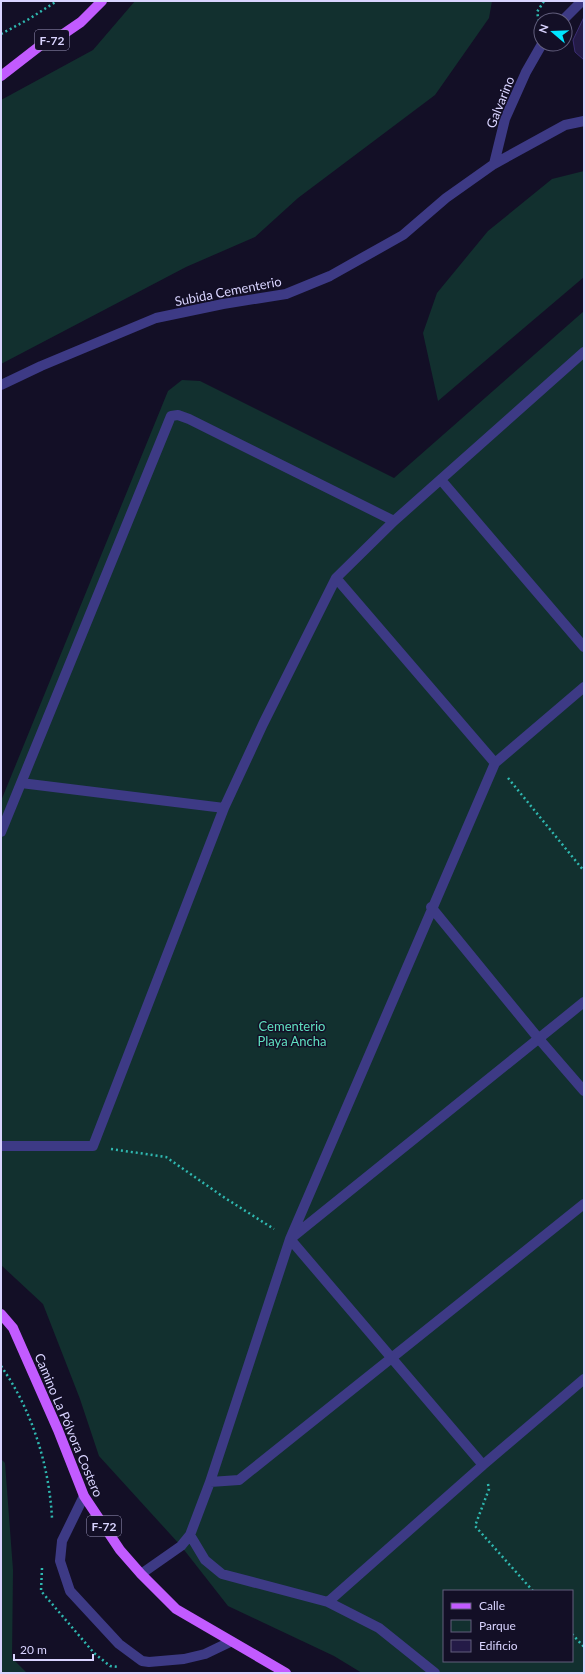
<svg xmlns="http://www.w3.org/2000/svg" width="585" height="1674" viewBox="0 0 585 1674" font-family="Lato,sans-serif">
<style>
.green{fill:#12302f;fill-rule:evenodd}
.building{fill:#241b47;stroke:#3b2d73}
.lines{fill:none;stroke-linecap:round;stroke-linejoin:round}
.path{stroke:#2fb8b0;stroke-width:2.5;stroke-dasharray:2 3;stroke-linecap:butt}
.minor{stroke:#3d3a85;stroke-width:10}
.major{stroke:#c25bff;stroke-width:10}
.labels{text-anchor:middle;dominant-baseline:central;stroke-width:3;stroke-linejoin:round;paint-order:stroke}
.shield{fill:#130f26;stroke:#9e99be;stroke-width:1}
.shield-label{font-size:12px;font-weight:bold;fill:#d9d4ff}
.street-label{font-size:13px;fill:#d9d4ff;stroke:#130f26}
.park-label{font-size:13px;fill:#5fe0c0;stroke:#130f26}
</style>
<rect width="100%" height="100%" fill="#130f26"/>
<path class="green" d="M 135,1 L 492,1 L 489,18 L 435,95 L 298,198 L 255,237 L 186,267 L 1,364 L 1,100 L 93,50 Z
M 584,171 L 584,277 L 438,401 L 423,333 L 437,293 L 488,231 L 552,179 Z
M 584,311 L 584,1673 L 362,1673 L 334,1656 L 228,1606 L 181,1546 L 99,1456 L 80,1399 L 43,1304 L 1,1265 L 1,801 L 168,391 L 182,380 L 200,381 L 394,478 ZM 444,1591 L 572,1591 L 572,1661 L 444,1661 Z
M 1,1459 L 5,1463 L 13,1570 L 12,1658 L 27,1673 L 1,1673 Z"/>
<path class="building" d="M 584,17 L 584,60 L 575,52 L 573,40 Z"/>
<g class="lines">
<path class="path" d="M 540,26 L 537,12 L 544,1
M 1,34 L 29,19 L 57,1
M 508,778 L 584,871
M 111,1149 L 166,1157 L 225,1198 L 274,1229
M 1,1366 C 32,1410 49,1465 52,1518
M 488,1484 L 489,1489 L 475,1526 L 533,1591
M 42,1568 L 41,1591 L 94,1653 L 110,1666 L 118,1667
M 572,1634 L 584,1647"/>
<path class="minor" d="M 563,20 L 582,1
M 494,164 L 565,125 L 584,121
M 1,385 L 41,366 L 156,318 L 223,304 L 286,294 L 330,276 L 403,235 L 446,198 L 494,164 L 505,119 L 526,72 L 542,44
M 441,480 L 584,647
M 495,763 L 584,687
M 21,783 L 224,808
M 1,832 L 171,416 L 178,415 L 189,419 L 394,521
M 431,907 L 539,1039 L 584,1091
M 584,1002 L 290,1239 L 483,1465 L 584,1379
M 1,1146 L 93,1146 L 224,808 L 263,724 L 336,578
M 210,1482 L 239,1480 L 584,1204
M 84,1496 L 62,1541 L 60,1561 L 70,1591 L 119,1644 L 142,1661 L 149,1662 L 184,1659 L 205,1654 L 230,1642
M 190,1535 L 205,1560 L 222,1574 L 328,1602 L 379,1628 L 435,1673
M 141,1574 L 181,1546 L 190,1535 L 210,1482 L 290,1239 L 495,763 L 336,578 L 394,521 L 584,352
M 328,1602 L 483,1465"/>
<path class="major" d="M 1,76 L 41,45 L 62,35 L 81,22 L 102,1
M 1,1314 L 13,1328 L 58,1430 L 84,1496 L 120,1550 L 141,1574 L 176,1609 L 286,1673"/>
</g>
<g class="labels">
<g class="shield">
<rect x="35" y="30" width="34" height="20" rx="3"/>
<rect x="87" y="1516" width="34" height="20" rx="3"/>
</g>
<g class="shield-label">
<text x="52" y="40">F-72</text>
<text x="104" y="1526">F-72</text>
</g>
<g class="street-label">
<text transform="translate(500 102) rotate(-68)">Galvarino</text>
<text transform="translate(228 291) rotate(-11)">Subida Cementerio</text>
<text transform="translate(69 1425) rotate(67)">Camino La Pólvora Costero</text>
</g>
<g class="park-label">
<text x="292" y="1026">Cementerio<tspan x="292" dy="15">Playa Ancha</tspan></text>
</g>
</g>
<rect width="585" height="1674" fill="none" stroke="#d9d4ff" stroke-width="4"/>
<rect x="443" y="1590" width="130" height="72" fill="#130f26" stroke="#625e7d"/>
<rect x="451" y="1603" width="20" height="6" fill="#c25bff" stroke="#625e7d"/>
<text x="479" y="1610" font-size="12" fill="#d9d4ff">Calle</text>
<rect x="451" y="1620" width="20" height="12" fill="#12302f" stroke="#625e7d"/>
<text x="479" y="1630" font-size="12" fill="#d9d4ff">Parque</text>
<rect x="451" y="1640" width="20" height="12" fill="#241b47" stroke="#625e7d"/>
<text x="479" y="1650" font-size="12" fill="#d9d4ff">Edificio</text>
<g transform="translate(553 32) rotate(289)"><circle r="19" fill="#130f26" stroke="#625e7d"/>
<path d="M0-3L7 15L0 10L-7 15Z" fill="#00e5ff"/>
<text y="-6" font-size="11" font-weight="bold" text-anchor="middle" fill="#d9d4ff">N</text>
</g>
<path d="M14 1654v6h79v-6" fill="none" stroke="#d9d4ff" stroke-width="2"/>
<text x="20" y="1654" font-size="12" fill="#d9d4ff" stroke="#130f26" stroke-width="3" paint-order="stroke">20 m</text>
</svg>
